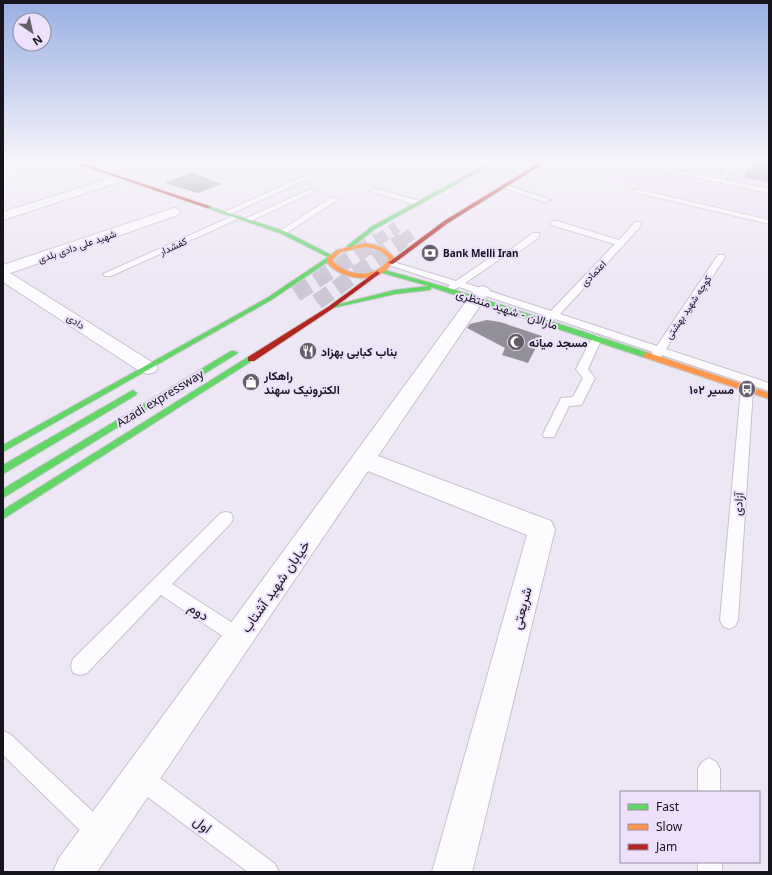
<svg xmlns="http://www.w3.org/2000/svg" width="772" height="875" viewBox="0 0 772 875" font-family="'Noto Sans',Vazirmatn,sans-serif">
<style>
.built{fill:#e9def7}
.building{fill:#94909a}
.lines{fill:none;stroke-linecap:round;stroke-linejoin:round}
.highway-tunnel-far1{stroke:#cdc6d5;stroke-width:12;stroke-dasharray:12 6;stroke-linecap:butt}
.highway-tunnel{stroke:#cdc6d5;stroke-width:16;stroke-dasharray:16 8;stroke-linecap:butt}
.lane-casing{stroke:#c7c1cd;stroke-width:2}
.street-casing{stroke:#c7c1cd;stroke-width:2}
.fast-casing{stroke:#cac7ce;stroke-width:2}
.slow-casing{stroke:#cac7ce;stroke-width:2}
.jam-casing{stroke:#cac7ce;stroke-width:2}
.lane{fill:#fcfbfe;fill-rule:evenodd}
.street{fill:#fcfbfe;fill-rule:evenodd}
.fast{fill:#63d668;fill-rule:evenodd}
.slow{fill:#ff974d;fill-rule:evenodd}
.jam{fill:#b3261e;fill-rule:evenodd}
.labels{text-anchor:middle;dominant-baseline:central;stroke-width:4;stroke-linejoin:round;paint-order:stroke}
.far-street-label{font-size:10px;fill:#18141d;stroke:#ece0fb}
.far-poi-label{font-size:10px;font-weight:bold;fill:#18141d;stroke:#ece0fb;text-anchor:start}
.street-label{font-size:12px;fill:#18141d;stroke:#ece0fb}
.poi-label{font-size:12px;font-weight:bold;fill:#18141d;stroke:#ece0fb;text-anchor:start}
.near-street-label{font-size:14px;fill:#18141d;stroke:#ece0fb}
</style>
<rect width="100%" height="100%" fill="#ede6f5"/>
<path class="built" d="M 561,162 L 769,162 L 769,218 L 554,167 Z"/>
<path class="building" d="M 752,162 L 769,162 L 769,182 L 743,177 Z
M 192,172 L 221,184 L 198,193 L 165,183 Z
M 487,320 L 500,322 L 542,336 L 528,363 L 502,355 L 505,348 L 467,328 L 470,324 Z"/>
<g class="lines">
<path class="highway-tunnel-far1" d="M 376,241 L 397,227
M 402,241 L 414,232"/>
<path class="highway-tunnel" d="M 296,294 L 378,240
M 317,302 L 403,240"/>
<defs>
<path id="lane" d="M 48,162 L 57,162 L 3,180 L 3,176 Z
M 208,162 L 215,162 L 228,169 L 246,162 L 255,162 L 227,173 Z
M 343,162 L 352,162 L 318,174 L 229,215 L 222,213 L 314,172 Z
M 733,162 L 739,162 L 725,180 L 769,189 L 769,193 L 642,165 L 645,163 L 719,179 Z
M 502,185 L 506,185 L 551,200 L 544,202 L 502,187 Z
M 311,189 L 315,191 L 313,192 L 249,222 L 242,220 Z
M 375,189 L 420,201 L 421,203 L 417,205 L 373,192 L 371,191 Z
M 636,189 L 769,220 L 769,224 L 634,192 L 634,190 Z
M 332,197 L 339,199 L 285,234 L 278,232 Z
M 235,215 L 242,217 L 111,276 L 105,276 L 103,274 Z
M 551,221 L 557,221 L 619,240 L 635,222 L 641,222 L 641,226 L 560,314 L 657,346 L 718,255 L 724,255 L 725,257 L 666,349 L 769,383 L 769,391 L 662,355 L 659,360 L 651,360 L 649,358 L 653,352 L 555,319 L 552,322 L 544,322 L 543,320 L 546,316 L 459,287 L 453,290 L 450,289 L 448,287 L 450,285 L 386,264 L 390,261 L 456,281 L 497,253 L 510,250 L 533,233 L 539,233 L 539,237 L 516,254 L 503,257 L 465,283 L 551,311 L 615,244 L 551,225 Z
M 597,335 L 602,338 L 588,369 L 595,378 L 583,402 L 581,405 L 569,406 L 554,437 L 544,437 L 543,434 L 561,398 L 573,397 L 583,378 L 576,369 L 592,338 Z
M 747,385 L 753,389 L 738,620 L 735,626 L 729,629 L 723,626 L 720,620 L 741,389 Z
M 226,512 L 231,513 L 233,518 L 231,523 L 172,584 L 245,631 L 248,637 L 245,643 L 239,646 L 233,643 L 161,595 L 87,673 L 80,675 L 73,673 L 71,666 L 73,659 L 221,513 Z
M 3,731 L 10,734 L 106,824 L 109,832 L 106,840 L 98,843 L 90,840 L 3,755 Z
M 709,758 L 716,762 L 720,769 L 720,792 L 698,792 L 698,769 L 702,762 Z
M 141,767 L 149,770 L 275,864 L 279,872 L 248,872 L 133,786 L 130,778 L 133,770 Z
M 698,862 L 722,862 L 722,872 L 698,872 Z"/>
<path id="street" d="M 124,162 L 139,162 L 138,164 L 104,175 L 98,172 L 100,170 Z
M 469,162 L 487,162 L 492,165 L 487,168 L 470,164 Z
M 121,175 L 125,176 L 127,178 L 125,180 L 3,220 L 3,212 Z
M 174,208 L 178,209 L 180,212 L 178,215 L 10,273 L 155,364 L 158,368 L 155,372 L 148,374 L 141,372 L 3,282 L 3,265 Z
M 482,286 L 488,288 L 490,291 L 378,456 L 551,521 L 555,529 L 472,872 L 432,872 L 527,535 L 368,471 L 97,872 L 53,872 L 59,858 L 476,288 Z"/>
<path id="fast" d="M 491,162 L 496,162 L 375,229 L 351,248 L 346,247 L 371,227 Z
M 207,206 L 284,231 L 335,257 L 271,300 L 3,452 L 3,445 L 267,298 L 328,257 L 280,233 L 207,208 Z
M 381,269 L 452,289 L 649,353 L 650,355 L 646,357 L 643,357 L 431,287 L 431,289 L 429,290 L 395,294 L 328,309 L 328,307 L 395,290 L 429,286 L 379,272 L 379,270 Z
M 231,351 L 234,351 L 238,353 L 3,498 L 3,489 Z
M 248,357 L 251,357 L 255,359 L 3,519 L 3,510 Z
M 133,390 L 137,393 L 136,395 L 3,474 L 3,465 Z"/>
<path id="slow" d="M 365,243 C 378,245 387,248 395,259 C 391,264 388,270 382,273 C 365,283 340,277 327,263 L 328,257 L 337,250 ZM 365,247 C 375,248 383,251 389,259 C 375,279 351,277 333,262 L 333,259 L 341,252 Z
M 643,353 L 649,353 L 769,393 L 769,399 L 643,357 Z"/>
<path id="jam" d="M 72,162 L 78,162 L 212,207 L 207,208 Z
M 541,162 L 546,162 L 448,223 L 393,264 L 388,263 L 444,221 Z
M 377,271 L 380,273 L 379,274 L 332,309 L 254,361 L 248,361 L 248,357 L 328,307 Z"/>
</defs>
<use href="#lane" class="lane-casing"/>
<use href="#street" class="street-casing"/>
<use href="#fast" class="fast-casing"/>
<use href="#slow" class="slow-casing"/>
<use href="#jam" class="jam-casing"/>
<use href="#lane" class="lane"/>
<use href="#street" class="street"/>
<use href="#fast" class="fast"/>
<use href="#slow" class="slow"/>
<use href="#jam" class="jam"/>
</g>
<linearGradient id="sky" x2="0" y2="1"><stop stop-color="#97afe2"/><stop offset="0.57" stop-color="#f7f4fa"/><stop offset="1" stop-color="#f7f4fa" stop-opacity="0"/></linearGradient>
<rect width="772" height="284" fill="url(#sky)"/>
<defs>
<symbol id="bank-disc" viewBox="-11 -11 22 22"><circle r="9.5" fill="#635e69" stroke="#ece0fb"/><path d="M-6-4H6V4H-6ZM0-2.3a2.3 2.3 0 1 0 0 4.6a2.3 2.3 0 1 0 0-4.6Z" fill="#fff"/></symbol>
<symbol id="mosque-disc" viewBox="-11 -11 22 22"><circle r="9.5" fill="#635e69" stroke="#ece0fb"/><path d="M3.5-4.9A6 6 0 1 0 3.5 4.9A5 5 0 1 1 3.5-4.9Z" fill="#fff"/></symbol>
<symbol id="restaurant-disc" viewBox="-11 -11 22 22"><circle r="9.5" fill="#635e69" stroke="#ece0fb"/><path d="M-5-6h1v4h1v-4h1v4h1v-4h1v5L-1.5 .5V6h-2V.5L-5-1ZM5-6V6H3V1.5H1.5Q1.5-4 5-6Z" fill="#fff"/></symbol>
<symbol id="shop-disc" viewBox="-11 -11 22 22"><circle r="9.5" fill="#635e69" stroke="#ece0fb"/><path d="M-5-2.5h2.3a2.7 3.5 0 0 1 5.4 0H5L5.5 6h-11ZM-1.5-2.5h3a1.5 2.3 0 0 0-3 0Z" fill="#fff"/></symbol>
<symbol id="bus-disc" viewBox="-11 -11 22 22"><circle r="9.5" fill="#635e69" stroke="#ece0fb"/><path d="M-5-6H5V4H4V6H2V4H-2V6H-4V4H-5ZM-3.5-4V0h7V-4ZM-3.5 1.2v1.5H-2V1.2ZM2 1.2v1.5H3.5V1.2Z" fill="#fff"/></symbol>
</defs>
<g fill-rule="evenodd">
<use href="#bank-disc" x="420" y="243" width="20" height="20"/>
<use href="#mosque-disc" x="506" y="332" width="20" height="20"/>
<use href="#restaurant-disc" x="298" y="341" width="20" height="20"/>
<use href="#shop-disc" x="241" y="372" width="20" height="20"/>
<use href="#bus-disc" x="737" y="379" width="20" height="20"/>
</g>
<g class="labels">
<g class="far-street-label">
<text transform="translate(77 246) rotate(-19)">شهید علی دادی بلدی</text>
<text transform="translate(173 246) rotate(-24)">کفشدار</text>
<text transform="translate(593 273) rotate(-46)">اعتمادی</text>
<text transform="translate(688 307) rotate(-56)">کوچه شهید بهشتی</text>
<text transform="translate(76 321) rotate(33)">دادی</text>
</g>
<g class="far-poi-label">
<text x="443" y="253">Bank Melli Iran</text>
</g>
<g class="street-label">
<text transform="translate(507 309) rotate(18)">مارالان - شهید منتظری</text>
<text transform="translate(160 398) rotate(-31)">Azadi expressway</text>
<text transform="translate(738 504) rotate(-85)">آزادی</text>
</g>
<g class="poi-label">
<text x="529" y="342">مسجد میانه</text>
<text x="321" y="351">بناب کبابی بهزاد</text>
<text x="264" y="375">راهکار<tspan x="264" dy="14">الکترونیک سهند</tspan></text>
<text x="734" y="389" text-anchor="end">مسیر ۱۰۲</text>
</g>
<g class="near-street-label">
<text transform="translate(275 586) rotate(-55)">خیابان شهید آشتاب</text>
<text transform="translate(521 608) rotate(-75)">شریعتی</text>
<text transform="translate(199 611) rotate(33)">دوم</text>
<text transform="translate(203 824) rotate(37)">اول</text>
</g>
</g>
<rect width="772" height="875" fill="none" stroke="#18141d" stroke-width="8"/>
<rect x="620" y="791" width="140" height="72" fill="#ece0fb" stroke="#978ea2"/>
<rect x="628" y="804" width="20" height="6" fill="#63d668" stroke="#978ea2"/>
<text x="656" y="811" font-size="12" fill="#18141d">Fast</text>
<rect x="628" y="824" width="20" height="6" fill="#ff974d" stroke="#978ea2"/>
<text x="656" y="831" font-size="12" fill="#18141d">Slow</text>
<rect x="628" y="844" width="20" height="6" fill="#b3261e" stroke="#978ea2"/>
<text x="656" y="851" font-size="12" fill="#18141d">Jam</text>
<g transform="translate(32 32) rotate(146)"><circle r="19" fill="#ece0fb" stroke="#978ea2"/>
<path d="M0-3L7 15L0 10L-7 15Z" fill="#635e69"/>
<text y="-6" font-size="11" font-weight="bold" text-anchor="middle" fill="#18141d">N</text>
</g>
</svg>
